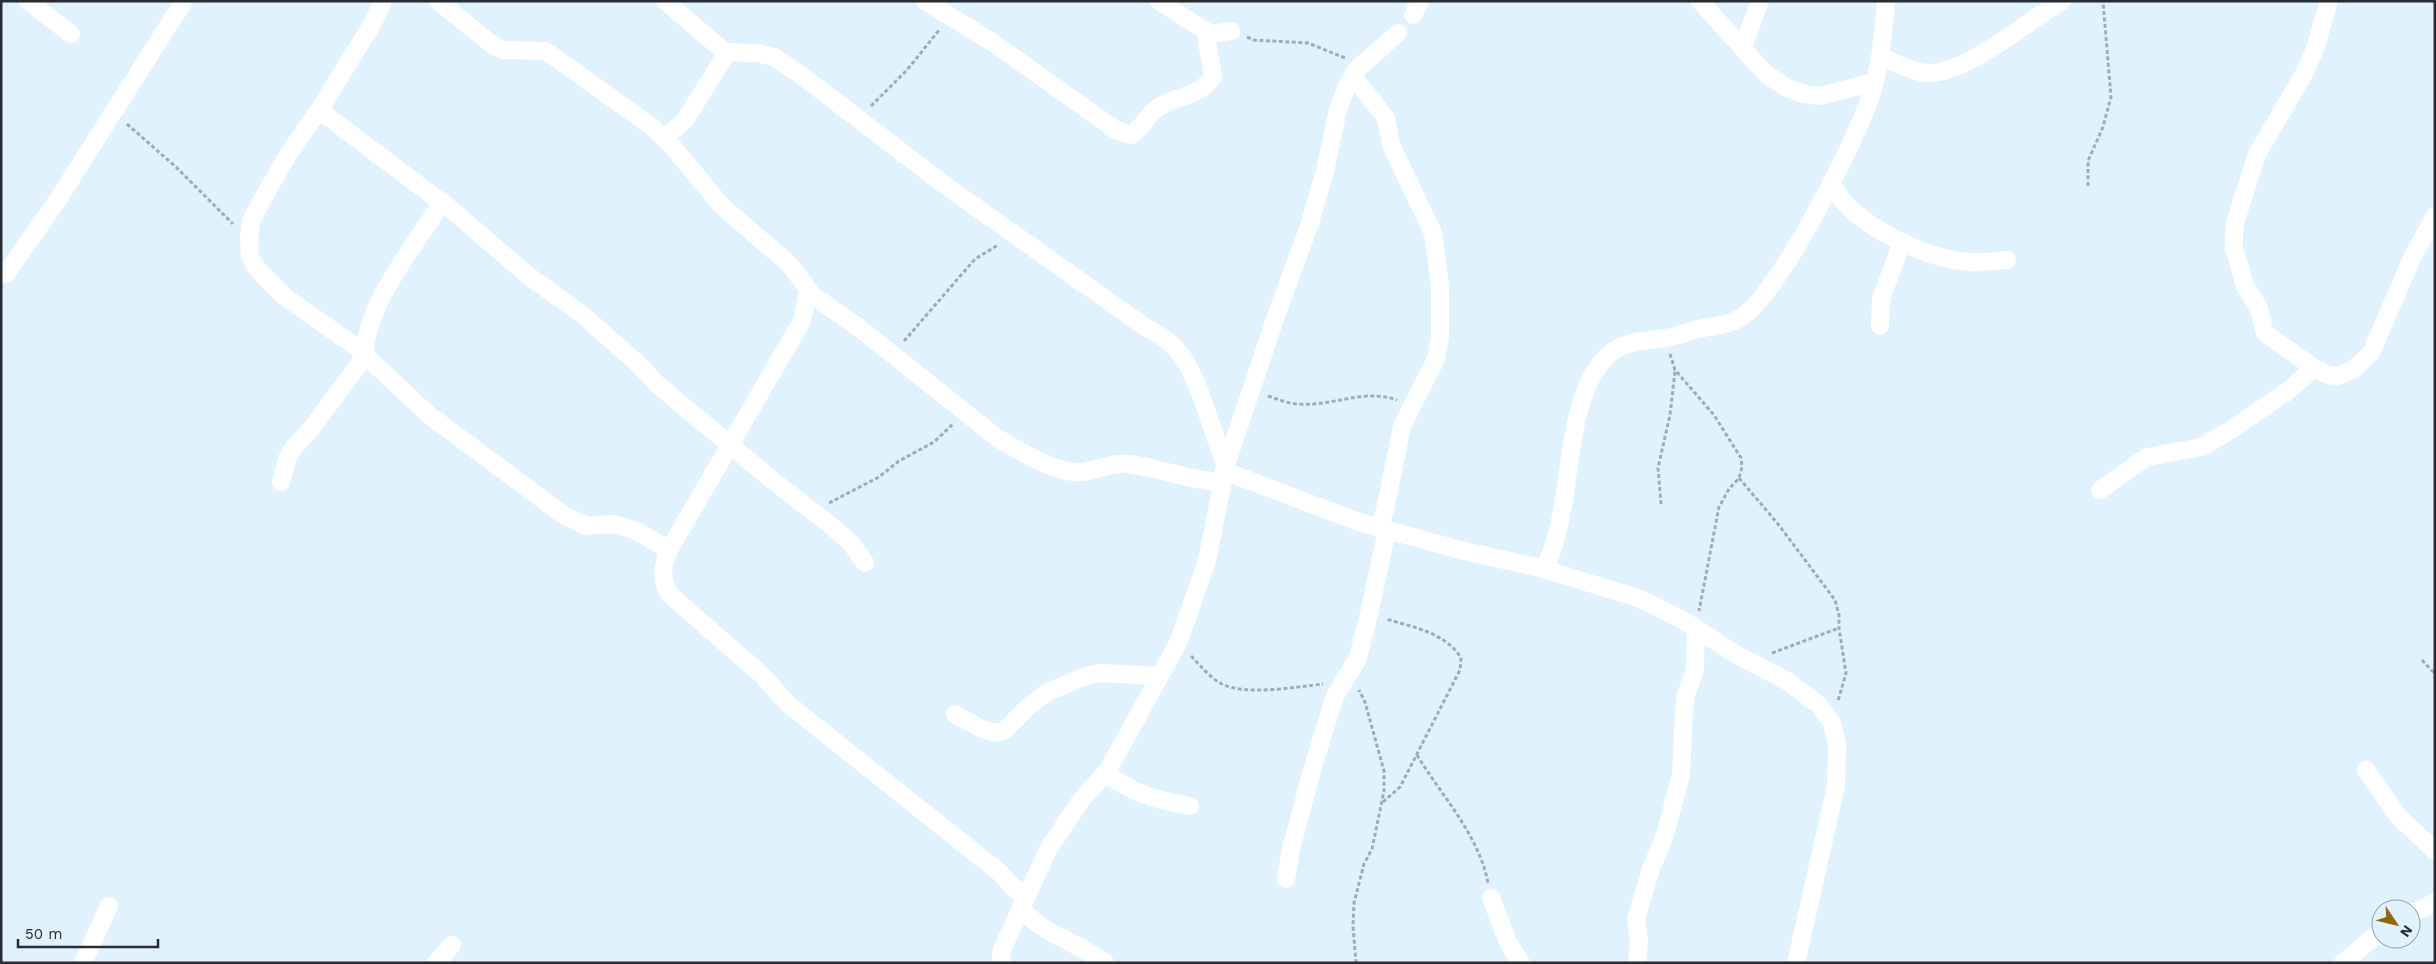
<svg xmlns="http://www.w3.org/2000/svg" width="2436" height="964" viewBox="0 0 2436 964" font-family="'Work Sans',sans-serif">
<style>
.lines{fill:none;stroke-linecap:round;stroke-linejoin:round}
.path{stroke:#9facb7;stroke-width:3;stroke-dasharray:4 2.5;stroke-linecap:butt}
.street{stroke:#fff;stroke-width:18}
</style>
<rect width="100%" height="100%" fill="#e1f2ff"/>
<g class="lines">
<path class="path" d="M 1247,37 L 1254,40 L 1308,43 L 1345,58
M 871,106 L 907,70 L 940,29
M 127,124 L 177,168 L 233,224
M 2088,186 L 2088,161 L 2103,127 L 2111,97 L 2103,1
M 904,341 L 975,259 L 998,245
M 1670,354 L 1675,370 L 1714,415 L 1741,458 L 1742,467 L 1739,478 L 1729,489 L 1719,507 L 1699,611
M 1268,396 C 1278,399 1288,404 1299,404 C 1332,407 1363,388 1397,400
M 1739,478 L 1778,524 L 1835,600 L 1839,615 L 1839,628 L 1846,673 L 1838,701
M 829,503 L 879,477 L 899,461 L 934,442 L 954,423
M 1661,504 L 1658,468 L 1670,415 L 1675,371
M 1772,653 L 1839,628
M 1191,656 C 1201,666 1210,678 1222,684 C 1246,696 1296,687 1323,684
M 2422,660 L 2435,674
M 1417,755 C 1441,795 1479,835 1488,883
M 1383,802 L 1400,787 L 1460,670 L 1461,658 C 1446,633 1413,627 1386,619
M 1356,963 L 1353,926 L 1354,903 L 1364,864 L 1372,849 L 1384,791 L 1384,771 L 1365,702 L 1359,690"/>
<path class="street" d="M 28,1 L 71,34
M 383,1 L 373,23 L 319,110 L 289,153 L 267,191 L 251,221 L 249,237 L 250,256 L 257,269 L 285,297 L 355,346 L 429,415 L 562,514 L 586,526 L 611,524 L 624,527 L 637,531 L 669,550
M 438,1 L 494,46 L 503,50 L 546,51 L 651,126 L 672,146 L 721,205 L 791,266 L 812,295 L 858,327 L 996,437 C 1017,450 1058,475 1083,472 C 1098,470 1113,462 1129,464 C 1161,468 1190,481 1223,482
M 665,1 L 725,52 L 757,53 L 774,57 L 801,75 L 942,183 L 1142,325 C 1151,331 1161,335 1169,342 C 1198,364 1210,431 1226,465
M 925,1 L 992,42 L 1116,130 L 1131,135 C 1143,128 1147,114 1159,107 C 1178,95 1199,97 1213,77 L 1207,42 L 1210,34 L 1231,31
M 1159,1 L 1210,34
M 1700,1 L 1766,74 L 1787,88 L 1804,94 L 1820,96 L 1874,82
M 1413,15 L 1420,1
M 1743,47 L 1760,1
M 1881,56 C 1893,62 1907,69 1920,72 C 1959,82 2029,19 2062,1
M 1353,76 L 1386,118 L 1391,145 L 1433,233 L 1440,285 L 1440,337 L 1436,359 L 1402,426 L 1385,510 L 1379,528
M 319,110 L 457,214 L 526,274 L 583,315 L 637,363 L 658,385 L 771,479 L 834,528 L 850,542 L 865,563
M 664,138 L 685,120 L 727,53
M 1831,183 C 1835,189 1839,196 1844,202 C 1872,232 1928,259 1968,262 C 1981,263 1994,261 2007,260
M 6,274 L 57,201 L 184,1
M 808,291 L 802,321 L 669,550 C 662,567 660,581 671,596 L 760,673 L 788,704 L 999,872 L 1021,895 L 1024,902
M 1880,326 L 1881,299 L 1902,242
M 2314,368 L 2265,333 L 2258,306 L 2245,286 L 2234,247 L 2234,236 L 2235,223 L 2257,154 L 2304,74 L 2315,49 L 2329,1
M 1224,471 L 1359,522 L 1460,550 L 1540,568 L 1638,598 L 1683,620 L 1737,655 L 1787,681 L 1819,705 L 1832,723 L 1837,745 L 1836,786 L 1796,963
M 281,482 L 287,459 L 294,447 L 311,429 L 365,356 C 363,307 417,243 442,202
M 2100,490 L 2147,457 L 2202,447 L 2229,431 L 2288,391 L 2314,368 L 2329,375 L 2338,376 L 2354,369 L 2371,353 L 2412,258 L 2435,216
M 1544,569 C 1548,560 1553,550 1555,541 C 1572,488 1566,399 1606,357 C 1622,341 1644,341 1665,338 C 1676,337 1687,332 1698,329 C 1711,326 1726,326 1738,319 C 1777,300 1855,142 1870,98 C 1881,66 1883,34 1886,1
M 955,714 L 982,729 L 995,733 L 1005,730 L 1030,705 L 1048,692 L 1083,677 L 1100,673 L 1160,676
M 2366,770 L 2398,816 L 2435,851
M 1105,773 C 1134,794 1156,800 1190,806
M 1286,879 L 1291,849 L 1315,760 L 1335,696 L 1358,658 L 1369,614 L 1387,530
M 1491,898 L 1508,942 L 1521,963
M 1021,908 C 1043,935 1078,942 1105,963
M 2411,914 L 2435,902
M 83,963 L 109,906
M 436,963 L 452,945
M 1002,963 L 1001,953 L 1009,934 L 1049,848 L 1081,800 L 1108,770 L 1178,643 L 1207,561 L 1226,465 L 1275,319 L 1309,226 L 1325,171 L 1338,110 L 1347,86 L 1357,69 L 1398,33
M 1637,963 L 1639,941 L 1636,919 L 1651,869 L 1665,835 L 1681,775 L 1684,711 L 1686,695 L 1695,670 L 1696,628
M 2343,963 L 2381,931"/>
</g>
<rect width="2436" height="964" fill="none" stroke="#262c31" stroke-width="5"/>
<g transform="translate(2396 924) rotate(125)"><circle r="24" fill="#e1f2ff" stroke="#96a3ad"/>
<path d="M0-4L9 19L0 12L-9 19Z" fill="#926611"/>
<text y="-8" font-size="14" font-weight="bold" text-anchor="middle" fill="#262c31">N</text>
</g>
<path d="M18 939v8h140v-8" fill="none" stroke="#262c31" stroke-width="2.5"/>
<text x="25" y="939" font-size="15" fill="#262c31" stroke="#e1f2ff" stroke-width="4" paint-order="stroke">50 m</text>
</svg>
